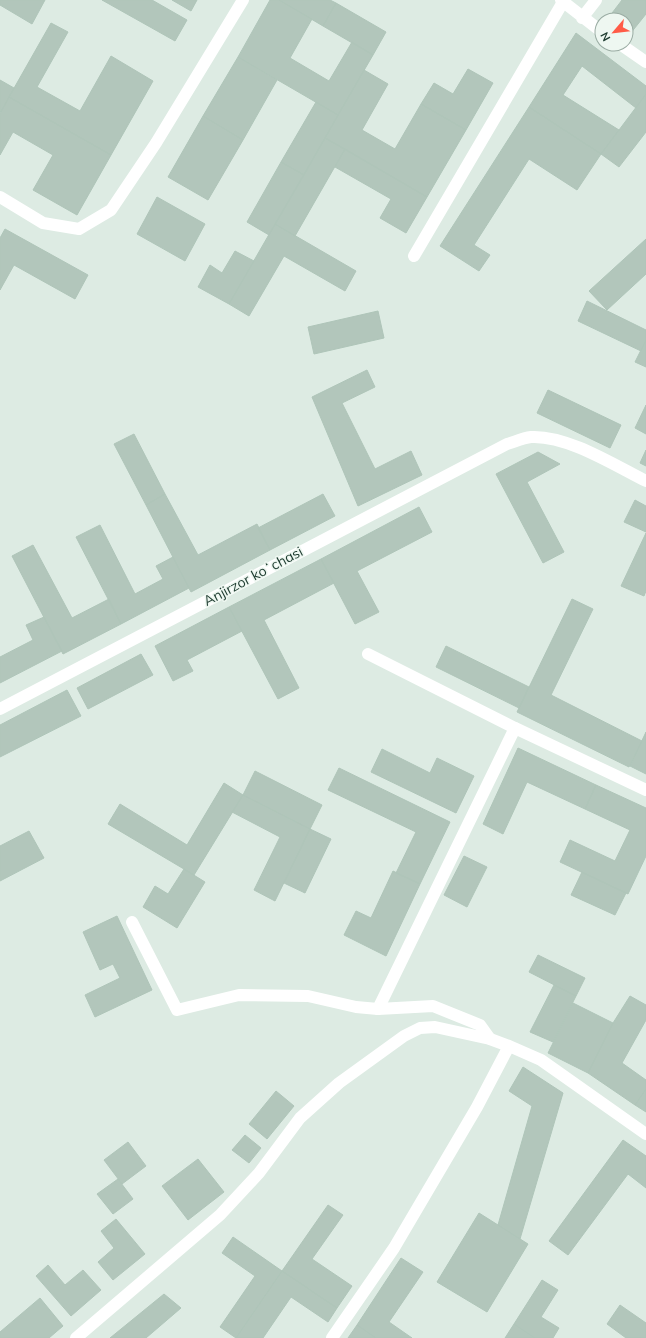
<svg xmlns="http://www.w3.org/2000/svg" width="646" height="1338" viewBox="0 0 646 1338" font-family="Mulish,sans-serif">
<style>
.building{fill:#b2c6bb;stroke:#afc5b9}
.lines{fill:none;stroke-linecap:round;stroke-linejoin:round}
.service{stroke:#fff;stroke-width:12}
.minor{stroke:#fff;stroke-width:12}
.labels{text-anchor:middle;dominant-baseline:central;stroke-width:3;stroke-linejoin:round;paint-order:stroke}
.street-label{font-size:14px;fill:#1d3b2f;stroke:#eef7f1}
</style>
<rect width="100%" height="100%" fill="#ddebe3"/>
<path class="building" d="M 0,0 L 45,0 L 32,24 L 0,5 Z
M 102,0 L 152,0 L 187,20 L 175,41 Z
M 172,0 L 197,0 L 191,11 Z
M 270,0 L 279,0 L 312,19 L 290,58 L 329,81 L 352,42 L 373,55 L 338,115 L 238,57 Z
M 279,0 L 330,0 L 336,3 L 323,26 Z
M 622,0 L 646,0 L 646,14 L 630,34 L 626,31 L 626,20 L 612,20 L 609,17 Z
M 336,3 L 386,32 L 373,55 L 323,26 Z
M 51,23 L 68,32 L 37,87 L 80,111 L 111,56 L 153,81 L 111,155 L 9,97 Z
M 576,33 L 646,86 L 646,94 L 636,108 L 582,66 L 563,95 L 619,130 L 601,154 L 529,107 Z
M 238,57 L 277,80 L 243,140 L 203,116 Z
M 468,69 L 493,83 L 466,130 L 421,104 L 434,83 L 453,94 Z
M 364,70 L 388,84 L 362,130 L 395,149 L 421,104 L 466,130 L 427,197 L 325,138 Z
M 0,80 L 14,88 L 1,112 L 0,111 Z
M 646,94 L 646,132 L 619,167 L 601,154 Z
M 9,97 L 111,155 L 77,215 L 33,190 L 53,155 L 13,132 L 0,155 L 0,113 Z
M 316,102 L 338,115 L 304,175 L 281,162 Z
M 529,107 L 601,154 L 577,190 L 529,159 L 474,245 L 490,255 L 479,271 L 440,246 Z
M 203,116 L 243,140 L 208,200 L 168,177 Z
M 325,138 L 345,149 L 295,236 L 275,224 Z
M 345,149 L 427,197 L 406,233 L 380,218 L 391,199 L 335,167 Z
M 281,162 L 304,175 L 269,235 L 247,222 Z
M 157,197 L 205,224 L 185,261 L 137,234 Z
M 275,224 L 356,271 L 345,291 L 284,256 L 249,316 L 229,304 Z
M 5,229 L 88,275 L 75,299 L 14,265 L 0,290 L 0,238 Z
M 646,239 L 646,274 L 607,310 L 589,291 Z
M 235,251 L 254,261 L 229,304 L 198,287 L 210,265 L 222,273 Z
M 587,301 L 646,330 L 646,340 L 641,351 L 578,321 Z
M 378,311 L 384,338 L 314,354 L 308,327 Z
M 646,340 L 646,367 L 635,362 Z
M 367,370 L 375,387 L 342,403 L 375,469 L 411,451 L 422,475 L 358,506 L 312,397 Z
M 548,390 L 621,425 L 610,448 L 537,413 Z
M 646,405 L 646,434 L 635,428 Z
M 134,434 L 165,494 L 146,505 L 114,444 Z
M 646,450 L 646,466 L 640,463 Z
M 538,452 L 560,464 L 527,482 L 564,552 L 543,563 L 496,474 Z
M 165,494 L 198,555 L 257,524 L 270,550 L 191,592 L 146,505 Z
M 323,494 L 335,516 L 270,550 L 258,528 Z
M 635,500 L 646,506 L 646,532 L 624,522 Z
M 419,507 L 432,532 L 357,571 L 379,612 L 355,624 L 321,559 Z
M 100,525 L 135,594 L 163,579 L 156,566 L 173,557 L 189,588 L 121,624 L 76,537 Z
M 646,533 L 646,591 L 644,596 L 621,586 Z
M 33,545 L 72,618 L 109,599 L 121,624 L 63,654 L 12,556 Z
M 321,559 L 334,583 L 264,620 L 299,688 L 278,699 L 229,607 Z
M 572,599 L 593,609 L 551,695 L 642,741 L 629,767 L 517,712 Z
M 229,607 L 242,631 L 187,660 L 193,671 L 173,681 L 155,646 Z
M 44,617 L 62,651 L 0,683 L 0,657 L 33,640 L 26,625 Z
M 446,646 L 529,687 L 519,708 L 436,667 Z
M 141,654 L 153,675 L 88,709 L 77,688 Z
M 67,690 L 81,716 L 0,757 L 0,725 Z
M 646,732 L 646,774 L 630,766 Z
M 518,748 L 596,785 L 585,809 L 527,782 L 503,834 L 483,824 Z
M 382,749 L 430,773 L 437,758 L 474,776 L 456,813 L 371,772 Z
M 339,768 L 450,822 L 420,884 L 396,873 L 416,832 L 328,790 Z
M 255,771 L 322,805 L 310,829 L 243,795 Z
M 224,783 L 243,795 L 194,875 L 108,824 L 120,804 L 187,845 Z
M 596,785 L 646,808 L 646,856 L 628,894 L 560,862 L 570,840 L 615,861 L 630,830 L 585,809 Z
M 243,795 L 310,829 L 275,901 L 254,890 L 280,837 L 232,812 Z
M 310,829 L 331,839 L 305,893 L 284,883 Z
M 29,831 L 44,858 L 0,881 L 0,846 Z
M 464,856 L 487,867 L 467,907 L 444,895 Z
M 184,869 L 205,882 L 177,928 L 143,907 L 155,886 L 168,894 Z
M 393,871 L 420,884 L 386,956 L 344,935 L 356,911 L 371,918 Z
M 582,872 L 626,893 L 615,915 L 571,895 Z
M 117,916 L 152,990 L 95,1017 L 85,995 L 120,978 L 113,964 L 100,970 L 83,932 Z
M 538,955 L 585,978 L 576,996 L 529,972 Z
M 554,985 L 576,996 L 553,1042 L 530,1032 Z
M 630,996 L 646,1005 L 646,1020 L 622,1063 L 646,1080 L 646,1089 L 635,1105 L 588,1073 L 613,1023 Z
M 573,1003 L 613,1023 L 588,1073 L 548,1053 Z
M 523,1067 L 563,1093 L 520,1239 L 498,1225 L 532,1106 L 509,1091 Z
M 646,1089 L 646,1112 L 635,1105 Z
M 276,1091 L 294,1106 L 267,1139 L 249,1124 Z
M 245,1135 L 261,1148 L 249,1163 L 232,1150 Z
M 623,1140 L 646,1156 L 646,1188 L 628,1174 L 568,1255 L 549,1241 Z
M 128,1142 L 146,1166 L 122,1184 L 104,1160 Z
M 198,1159 L 224,1192 L 188,1220 L 162,1186 Z
M 118,1179 L 133,1199 L 113,1214 L 97,1194 Z
M 328,1205 L 343,1215 L 312,1259 L 352,1286 L 337,1308 L 282,1271 Z
M 479,1213 L 528,1244 L 487,1312 L 437,1282 Z
M 116,1219 L 145,1254 L 113,1280 L 98,1262 L 114,1248 L 101,1231 Z
M 233,1237 L 282,1271 L 236,1338 L 220,1327 L 255,1276 L 222,1253 Z
M 401,1258 L 423,1272 L 389,1322 L 412,1338 L 376,1338 L 357,1325 Z
M 48,1265 L 65,1285 L 83,1270 L 101,1290 L 71,1316 L 36,1276 Z
M 282,1271 L 337,1308 L 328,1322 L 291,1297 L 263,1338 L 236,1338 Z
M 542,1280 L 558,1290 L 541,1317 L 559,1328 L 553,1338 L 535,1338 L 514,1324 Z
M 164,1294 L 181,1308 L 146,1338 L 110,1338 Z
M 40,1298 L 63,1326 L 49,1338 L 0,1338 L 0,1332 Z
M 620,1305 L 646,1323 L 646,1338 L 626,1338 L 607,1324 Z
M 514,1324 L 535,1338 L 505,1338 Z
M 357,1325 L 376,1338 L 348,1338 Z"/>
<g class="lines">
<path class="service" d="M 368,654 L 515,728
M 132,922 L 177,1010 L 239,995 L 308,996 L 356,1007 L 378,1009 L 433,1006 L 480,1025 L 490,1039"/>
<path class="minor" d="M 561,0 L 602,32
M 582,18 L 596,0
M 620,44 L 646,62
M 0,197 L 43,223 L 79,229 L 111,210 L 156,143 L 243,0
M 414,256 L 563,2
M 0,709 L 507,444 C 514,442 523,438 531,437 C 567,435 614,465 646,481
M 378,1009 L 515,728 L 646,790
M 76,1338 L 220,1215 L 259,1173 L 300,1118 L 339,1083 L 404,1036 L 420,1028 L 435,1027 L 490,1039 L 509,1046
M 332,1338 L 394,1248 L 477,1107 L 509,1046 L 541,1060 L 646,1134"/>
</g>
<g class="labels">
<g class="street-label">
<text transform="translate(253 576) rotate(-28)">Anjirzor koʻchasi</text>
</g>
</g>
<g transform="translate(614 32) rotate(242)"><circle r="19" fill="#eef7f1" stroke="#9aaca3"/>
<path d="M0-3L7 15L0 10L-7 15Z" fill="#ff5b47"/>
<text y="-6" font-size="11" font-weight="bold" text-anchor="middle" fill="#1d3b2f">N</text>
</g>
</svg>
